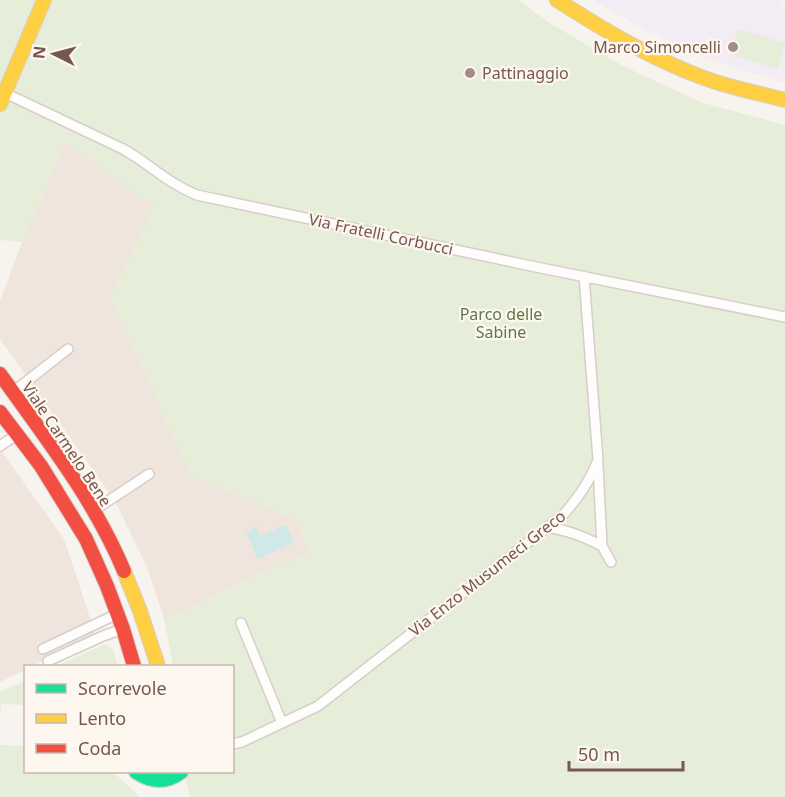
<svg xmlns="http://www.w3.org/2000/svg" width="785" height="797" viewBox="0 0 785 797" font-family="'Noto Sans',sans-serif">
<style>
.residential{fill:#f0e5dc}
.education{fill:#f3ecf4}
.green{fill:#e6eed9}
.water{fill:#d0e8e7}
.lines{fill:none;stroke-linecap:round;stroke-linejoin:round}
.lane-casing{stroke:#d6ceca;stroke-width:12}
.fast-casing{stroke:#d7ceca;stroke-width:16}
.slow-casing{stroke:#d7ceca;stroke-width:16}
.jam-casing{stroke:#d7ceca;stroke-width:16}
.lane{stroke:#fefdfc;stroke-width:9}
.fast{stroke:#16e098;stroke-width:14}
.slow{stroke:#ffcf43;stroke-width:14}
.jam{stroke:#f24e42;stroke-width:14}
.poi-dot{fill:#a28e86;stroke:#fef7f0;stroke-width:2}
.labels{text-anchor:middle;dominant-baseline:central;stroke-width:4.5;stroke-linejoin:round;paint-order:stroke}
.poi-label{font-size:16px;fill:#75584e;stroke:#fef7f0;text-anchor:end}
.street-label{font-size:16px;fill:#75584e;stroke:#fef7f0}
.park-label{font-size:16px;fill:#5c7947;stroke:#fef7f0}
</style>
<rect width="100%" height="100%" fill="#f7f3ee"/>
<path class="residential" d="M 65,142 L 154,206 L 111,297 L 191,476 L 296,519 L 310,552 L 232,586 L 185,612 L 164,618 L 147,567 L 115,501 L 0,339 L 0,301 L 22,242 Z
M 0,449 L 64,539 L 96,636 L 32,666 L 26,666 L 25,670 L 0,682 Z"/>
<path class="education" d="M 593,0 L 781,0 L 785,8 L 785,83 L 726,65 L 695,53 L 642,28 Z"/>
<path class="green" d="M 0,0 L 518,0 L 551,24 L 625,67 L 703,103 L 785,125 L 785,797 L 190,797 L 184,772 L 232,772 L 232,666 L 173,666 L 164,618 L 185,612 L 232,586 L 310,551 L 296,519 L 191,477 L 111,297 L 153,206 L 65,142 L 22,242 L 0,240 Z
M 738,29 L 785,43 L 778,69 L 731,55 Z
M 106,644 L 113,649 L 118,666 L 56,666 Z
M 25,681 L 25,705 L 1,704 L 0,717 L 0,692 Z
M 0,745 L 25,746 L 26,772 L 113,772 L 138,795 L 138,797 L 0,797 Z"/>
<path class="water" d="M 286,525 L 294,542 L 258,559 L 246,532 L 256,527 L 260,536 Z"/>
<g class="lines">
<defs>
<path id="lane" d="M 7,94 L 123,149 C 150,164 167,183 197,195 L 536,267 L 785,317
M 13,392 L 68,349
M 0,446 L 15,436
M 598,465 L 602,546 L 611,562
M 96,509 L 149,474
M 547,527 C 569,531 583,536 602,546
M 241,623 L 282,723
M 43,649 L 117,614
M 48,661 L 103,636 L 120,630
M 232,744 L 242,742 L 318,706 L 563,515 C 579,497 589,482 598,460 L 584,276"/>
<path id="fast" d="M 136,772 C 151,782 166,783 181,772"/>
<path id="slow" d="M 557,0 C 604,30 652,59 704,78 C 731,88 758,93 785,100
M 0,104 L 44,0
M 124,571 L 140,611 L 158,666"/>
<path id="jam" d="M 0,374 C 45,437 94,499 124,571
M 0,412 L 41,466 L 86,539 L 107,586 L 123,629 L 134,666"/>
</defs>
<use href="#lane" class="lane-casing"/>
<use href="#fast" class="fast-casing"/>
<use href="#slow" class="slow-casing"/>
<use href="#jam" class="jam-casing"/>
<use href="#lane" class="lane"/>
<use href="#fast" class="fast"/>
<use href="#slow" class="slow"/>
<use href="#jam" class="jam"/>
</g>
<g class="poi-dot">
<circle cx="733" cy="47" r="6"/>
<circle cx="470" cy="73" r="6"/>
</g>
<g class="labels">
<g class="poi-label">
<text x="721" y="47">Marco Simoncelli</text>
<text x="482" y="73" text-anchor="start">Pattinaggio</text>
</g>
<g class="street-label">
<text transform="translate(381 234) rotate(12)">Via Fratelli Corbucci</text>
<text transform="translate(67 444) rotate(56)">Viale Carmelo Bene</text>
<text transform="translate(487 573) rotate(-38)">Via Enzo Musumeci Greco</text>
</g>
<g class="park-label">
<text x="501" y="314">Parco delle<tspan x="501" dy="18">Sabine</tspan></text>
</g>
</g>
<rect x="24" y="665" width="210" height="108" fill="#fef7f0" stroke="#c7b7af" stroke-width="1.5"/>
<rect x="36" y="684" width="30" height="9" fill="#16e098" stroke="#c7b7af" stroke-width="1.5"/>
<text x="78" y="695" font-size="18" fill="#75584e">Scorrevole</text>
<rect x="36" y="714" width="30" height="9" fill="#ffcf43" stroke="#c7b7af" stroke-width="1.5"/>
<text x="78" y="725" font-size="18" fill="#75584e">Lento</text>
<rect x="36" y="744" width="30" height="9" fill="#f24e42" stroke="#c7b7af" stroke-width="1.5"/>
<text x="78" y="755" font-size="18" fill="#75584e">Coda</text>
<g transform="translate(54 54) rotate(276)" stroke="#fef7f0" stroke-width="4.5" paint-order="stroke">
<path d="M0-4.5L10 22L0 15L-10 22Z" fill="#75584e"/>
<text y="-9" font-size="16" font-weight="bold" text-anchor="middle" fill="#75584e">N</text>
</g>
<path d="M569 761v9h114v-9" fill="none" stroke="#75584e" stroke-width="3"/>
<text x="578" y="761" font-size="18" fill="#75584e" stroke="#fef7f0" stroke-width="4.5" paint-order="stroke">50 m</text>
</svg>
